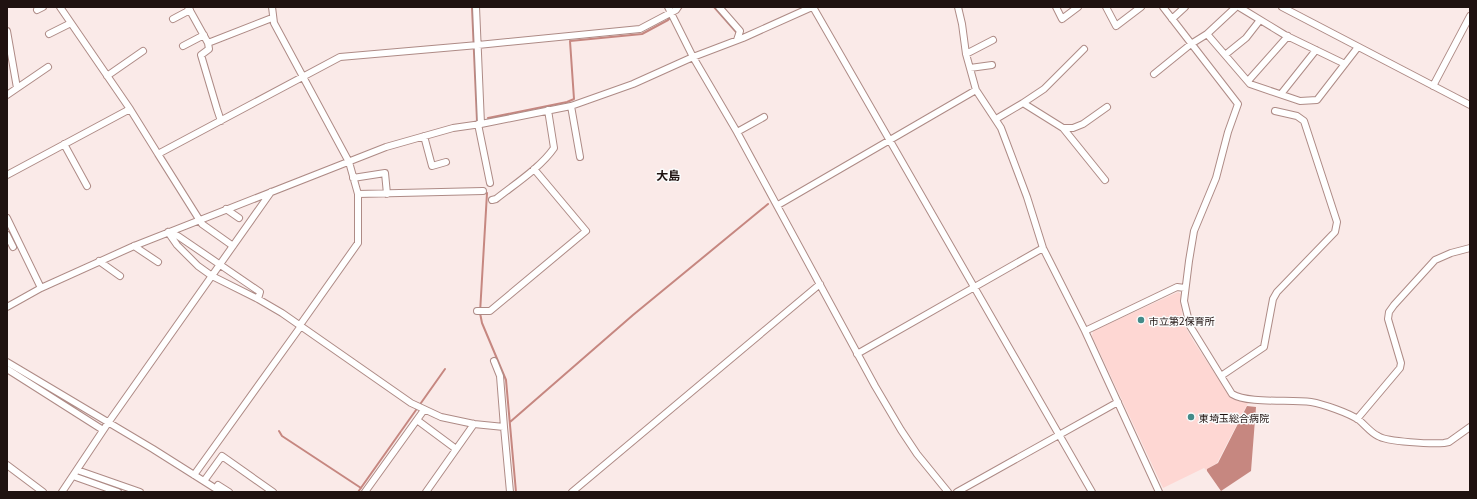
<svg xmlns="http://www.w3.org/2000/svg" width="1477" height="499" viewBox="0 0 1477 499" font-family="Georgia,'Noto Sans JP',serif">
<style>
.built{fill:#fed7d3}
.water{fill:#c68780}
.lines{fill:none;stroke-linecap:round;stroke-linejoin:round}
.stream{stroke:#c68780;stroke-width:2}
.minor-casing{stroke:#ae8b86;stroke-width:8}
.minor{stroke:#fff;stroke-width:6}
.poi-dot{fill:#438b89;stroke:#fbfbfb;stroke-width:1.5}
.labels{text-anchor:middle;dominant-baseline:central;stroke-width:3;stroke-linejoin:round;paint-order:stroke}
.poi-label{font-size:10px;fill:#1f1210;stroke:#fbfbfb;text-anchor:start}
.quarter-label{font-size:12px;font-weight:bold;fill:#1f1210;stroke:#fbfbfb}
</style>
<rect width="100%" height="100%" fill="#faeae8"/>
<path class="built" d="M 1178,292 L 1181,294 L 1182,316 L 1186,328 L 1194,342 L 1229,395 L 1234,399 L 1248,403 L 1217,463 L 1207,469 L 1207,471 L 1204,468 L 1163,488 L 1092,336 L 1093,331 Z"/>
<path class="water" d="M 1247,406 L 1256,407 L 1251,471 L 1221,491 L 1207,471 L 1207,469 L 1218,463 Z"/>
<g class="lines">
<path class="stream" d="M 472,7 L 477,121
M 714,7 L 737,33
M 488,118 L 567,102 L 574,99 L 570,41 L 642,34 L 668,20 L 682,7
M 487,193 L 480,313 L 482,323 L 506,380 L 516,492
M 510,422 L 633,315 L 768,204
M 279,431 L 282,436 L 361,488
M 358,492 L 445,369"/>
<defs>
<path id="minor" d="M 60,7 L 130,109 L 158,154
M 188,7 L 208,43 L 272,18
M 272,7 L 274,23 L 349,162 L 358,194 L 358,243 L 300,325
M 476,7 L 481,124
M 668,7 L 693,57 L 737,132 L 875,386 L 901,430 L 917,454 L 948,492
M 719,7 L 740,31 L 737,40
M 813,7 L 1092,492
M 958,7 L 962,24 L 966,54 L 976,90 L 1001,128 L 1027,197 L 1043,248 L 1085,331 L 1159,492
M 1056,7 L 1062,19 L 1078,7
M 1106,7 L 1116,26 L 1141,7
M 1163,7 L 1238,104 L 1228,132 L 1216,178 L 1194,231 L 1189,261 L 1184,301 L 1190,326 L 1232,394 C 1248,404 1291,399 1311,402 C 1323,404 1349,413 1359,420 C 1365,425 1371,433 1378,436 C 1387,442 1432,444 1444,443 L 1449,442 L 1470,427
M 1236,7 L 1207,34 L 1250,84 L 1300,101 L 1317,100 L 1358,47
M 1239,7 L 1285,35 L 1345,64
M 1282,7 L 1470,105
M 37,10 L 43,7
M 173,19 L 190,10
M 1172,19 L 1185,7
M 7,31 L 17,88
M 49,34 L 71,23
M 208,43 L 209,49 L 201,55 L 217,109 L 221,121
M 183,46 L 204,35
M 966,54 L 993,40
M 1225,55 L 1246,38 L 1260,20
M 970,68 L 992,65
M 1154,74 L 1191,44 L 1207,34
M 107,76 L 143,51
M 1248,81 L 1288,36
M 1433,86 L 1470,16
M 1281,94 L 1316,50
M 7,95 L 48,67
M 1023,103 L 1044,89 L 1084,49
M 571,106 L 580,157
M 996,119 L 1023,103 L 1063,128 L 1073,128 L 1083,124 L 1107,107
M 478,124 L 490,183
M 1063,128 L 1105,180
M 737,132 L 764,117
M 424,136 L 432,166 L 446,162
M 64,144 L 87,186
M 7,175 L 130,109
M 353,178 L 385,173 L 387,194
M 358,194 L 483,191
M 492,200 L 496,199 C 515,184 541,167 554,148 L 548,110
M 778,205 L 976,90
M 226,209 L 239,218
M 7,218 L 41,288
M 168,232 L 177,245 L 198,266 L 212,276 L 258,299 L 282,313 L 411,403 L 441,417 L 474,424 L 504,427 L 510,492
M 168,232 L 178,236 L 260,292 L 258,299
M 7,235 L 13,247
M 134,246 L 158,262
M 233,246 L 202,224 L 158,154 L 340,57 L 478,45 L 640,29 L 676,10 L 678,7
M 99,261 L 120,276
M 7,307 L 41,288 L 134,246 L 386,147 L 453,128 L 481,124 L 571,106 L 633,84 L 693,57 L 743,38 L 812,7
M 477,311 L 490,311 L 586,231 L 534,169
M 1085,331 L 1177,287 L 1185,288
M 857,354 L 1043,248
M 494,361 L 500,376 L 504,427
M 7,362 L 153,449 L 221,492
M 7,369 L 103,430
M 1221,376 L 1264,347 L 1273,299 L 1277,292 L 1335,232 L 1337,222 L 1304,121 L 1297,116 L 1275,111
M 1357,419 L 1400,368 L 1401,363 L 1388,319 L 1389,312 L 1394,305 L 1435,260 L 1451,253 L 1470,248
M 417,420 L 456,449
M 7,465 L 43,492
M 77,470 L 140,492
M 194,475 L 301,326
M 73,476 L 118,492
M 204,481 L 222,456 L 273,492
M 218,485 L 229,492
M 62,492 L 108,423 L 271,192
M 365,492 L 424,410
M 426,492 L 474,424
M 572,492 L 820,284
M 957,492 L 1118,402"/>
</defs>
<use href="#minor" class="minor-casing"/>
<use href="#minor" class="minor"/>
</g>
<g class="poi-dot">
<circle cx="1141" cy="320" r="4"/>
<circle cx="1191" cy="417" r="4"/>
</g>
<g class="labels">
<g class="poi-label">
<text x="1149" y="320">市立第2保育所</text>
<text x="1199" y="417">東埼玉総合病院</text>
</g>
<g class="quarter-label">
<text x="668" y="174">大島</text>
</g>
</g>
<rect width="1477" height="499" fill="none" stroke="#1f1210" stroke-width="16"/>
</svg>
